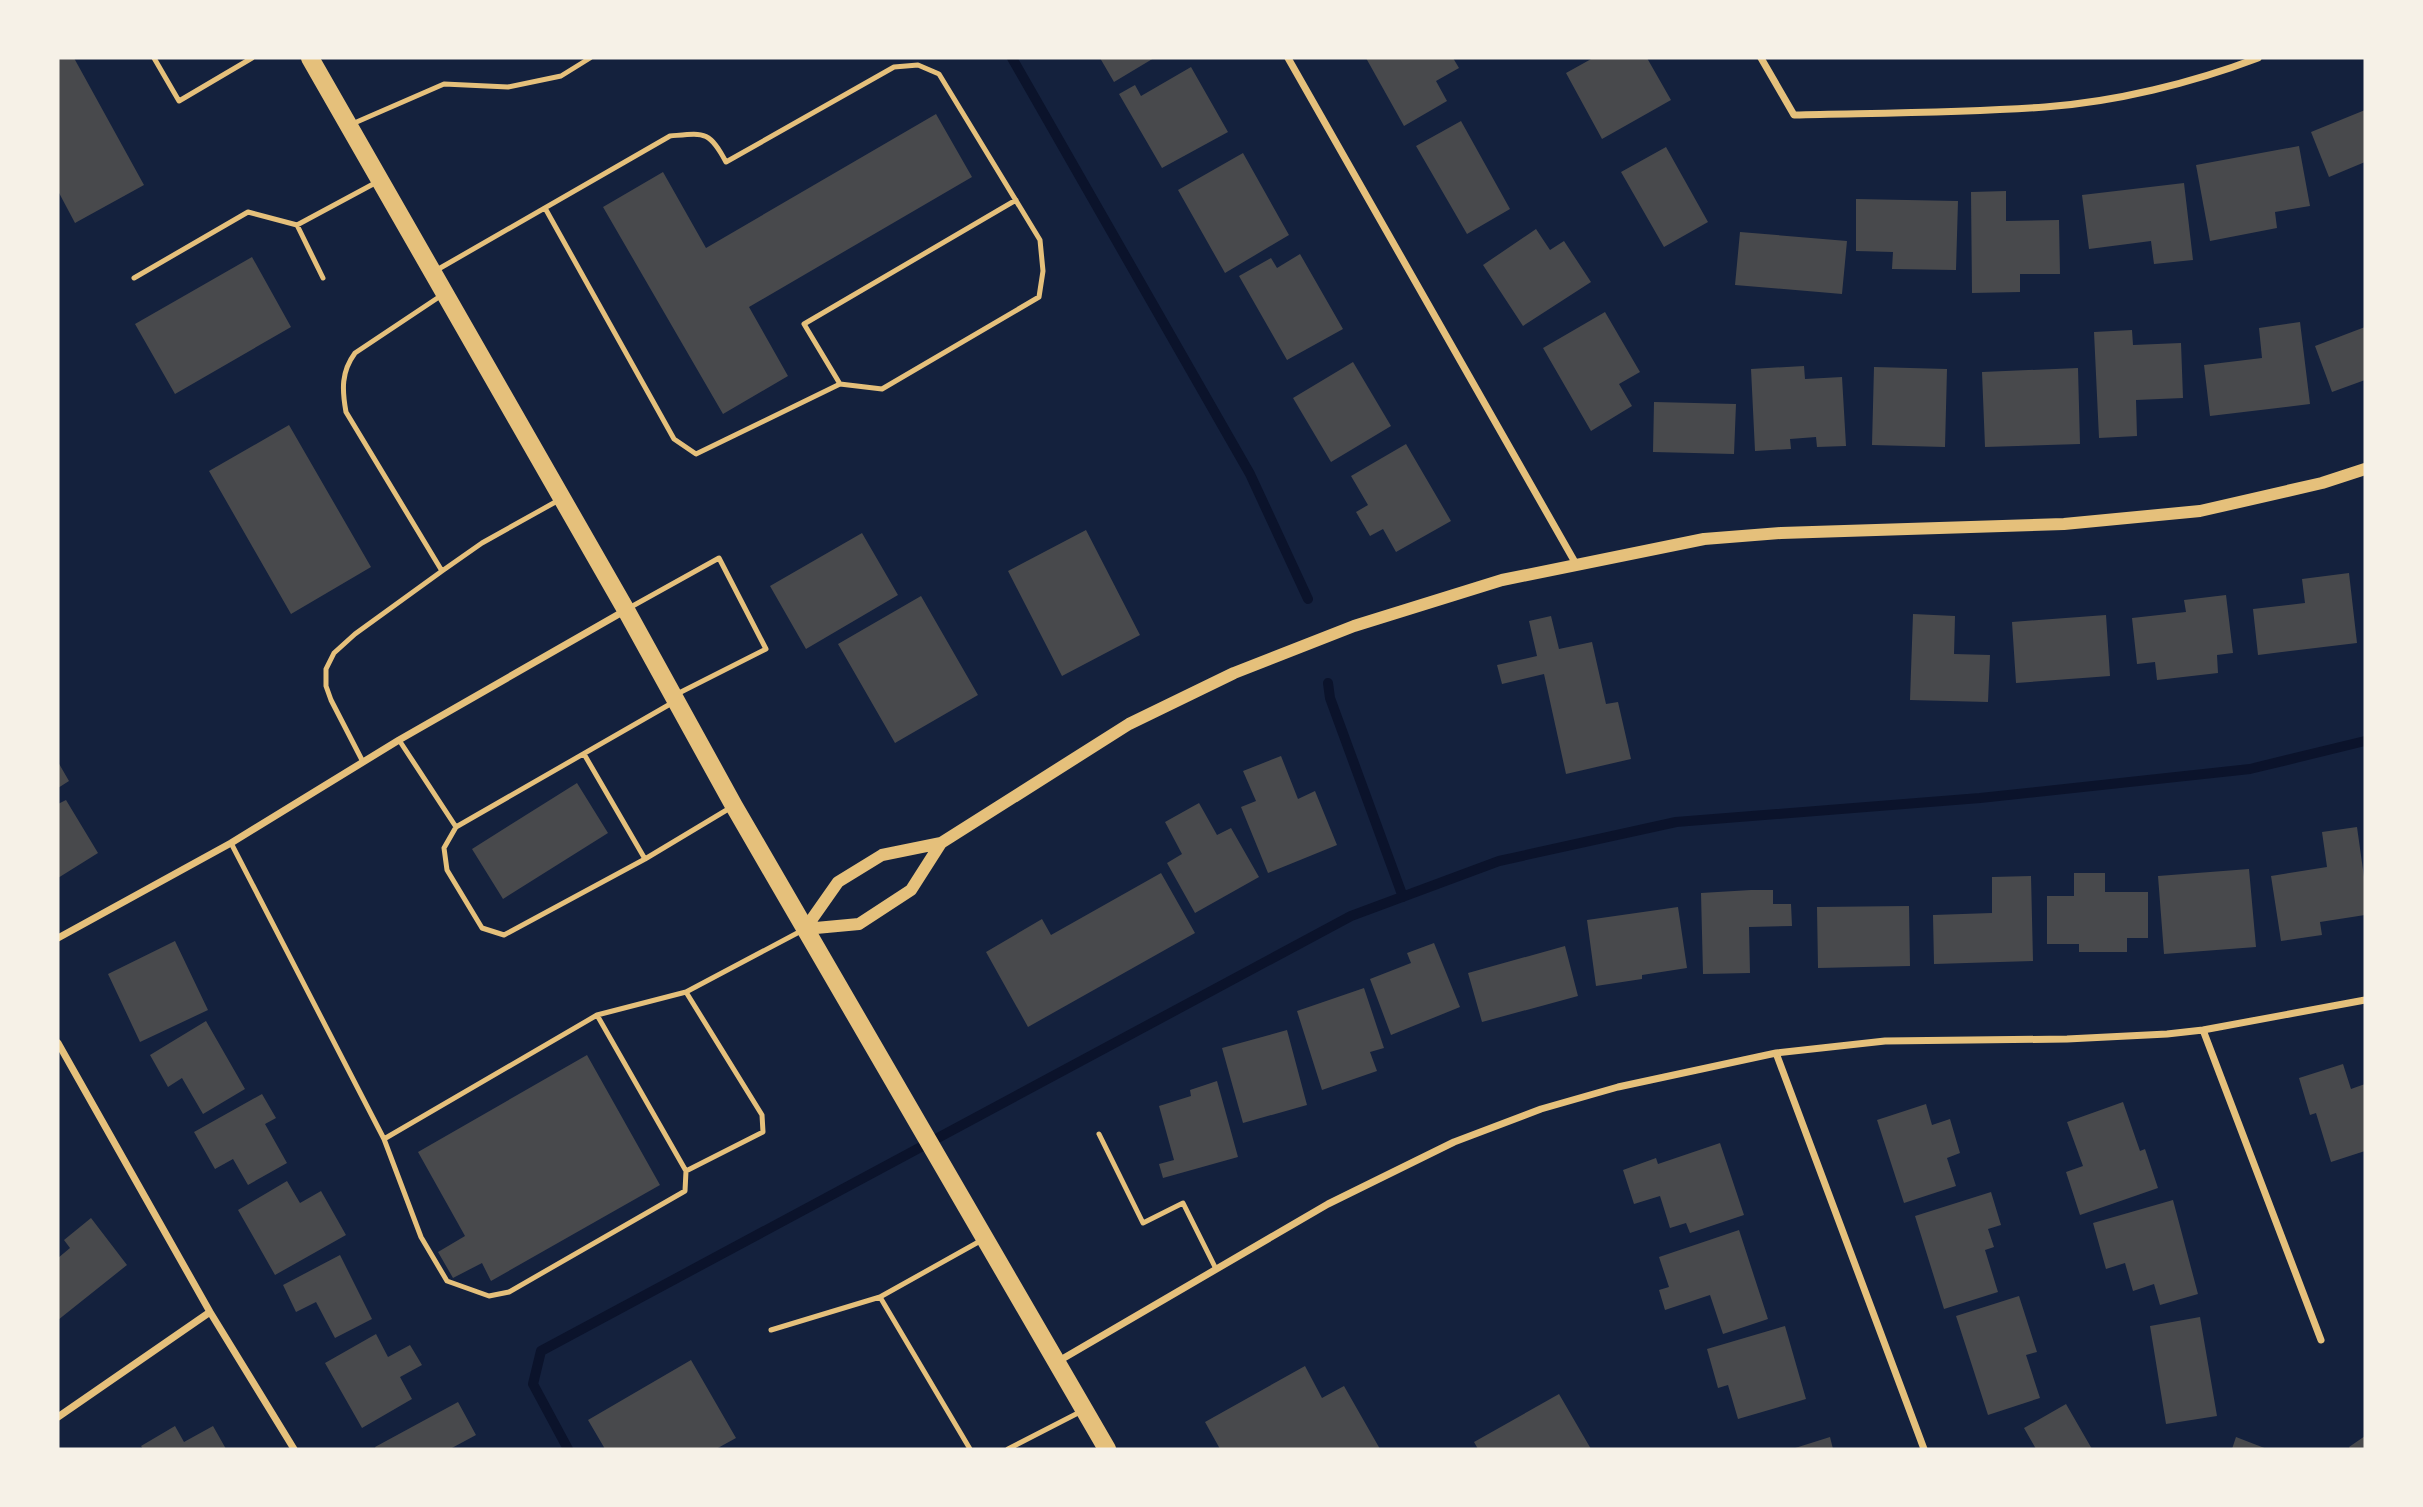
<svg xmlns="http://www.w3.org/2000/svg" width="2423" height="1507" viewBox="0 0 2423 1507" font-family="'Titillium Web',sans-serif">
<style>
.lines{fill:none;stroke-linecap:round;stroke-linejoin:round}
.stream{stroke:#0b132b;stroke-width:10}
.building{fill:#48494c}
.service{stroke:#e5c07b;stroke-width:5}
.minor{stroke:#e5c07b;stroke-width:7}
.tertiary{stroke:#e5c07b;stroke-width:12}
.primary{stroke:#e5c07b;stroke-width:18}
</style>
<rect width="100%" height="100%" fill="#14213d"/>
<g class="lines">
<path class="stream" d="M 1012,58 L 1250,474 L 1308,599
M 1328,683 L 1330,698 L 1403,897
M 568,1449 L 533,1384 L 541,1351 L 1351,916 L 1499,861 L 1676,822 L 1980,798 L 2250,769 L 2365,741"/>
</g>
<path class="building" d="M 58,58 L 74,58 L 144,185 L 75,223 L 58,191 Z
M 1100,58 L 1154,58 L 1114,82 Z
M 1366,58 L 1453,58 L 1459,68 L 1436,81 L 1447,101 L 1404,126 Z
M 1593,58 L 1647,58 L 1671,100 L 1602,139 L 1566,73 Z
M 1191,67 L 1228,132 L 1162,168 L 1119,94 L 1135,85 L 1141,96 Z
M 2365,110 L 2365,162 L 2329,177 L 2311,132 Z
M 936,114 L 972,177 L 749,307 L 788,376 L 723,414 L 603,207 L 663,172 L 706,248 Z
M 1461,121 L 1510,209 L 1467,234 L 1416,146 Z
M 2299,146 L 2310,206 L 2275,212 L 2277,228 L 2210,241 L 2196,165 Z
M 1666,147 L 1708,222 L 1664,247 L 1621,172 Z
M 1243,153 L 1289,235 L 1225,273 L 1178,190 Z
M 2184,183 L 2193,260 L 2154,264 L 2151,241 L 2089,249 L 2082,195 Z
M 2006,191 L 2006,221 L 2059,220 L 2060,274 L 2020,274 L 2020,292 L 1972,293 L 1971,192 Z
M 1856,199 L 1958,201 L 1956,270 L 1892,269 L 1893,252 L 1856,251 Z
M 1536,229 L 1550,250 L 1564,241 L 1591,282 L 1523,326 L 1483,265 Z
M 1740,232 L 1847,241 L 1842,294 L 1735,285 Z
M 1300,254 L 1343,329 L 1287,360 L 1239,276 L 1271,258 L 1277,268 Z
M 252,257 L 291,327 L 175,394 L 135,324 Z
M 1605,312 L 1640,372 L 1619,384 L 1632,406 L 1591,431 L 1543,348 Z
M 2300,322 L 2310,404 L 2210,416 L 2204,365 L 2262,358 L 2259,328 Z
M 2365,327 L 2365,380 L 2332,392 L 2315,346 Z
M 2132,330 L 2133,345 L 2181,343 L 2183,398 L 2136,400 L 2137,436 L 2099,438 L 2094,332 Z
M 1353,362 L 1391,426 L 1331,462 L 1293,398 Z
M 1804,366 L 1805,379 L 1842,377 L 1846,446 L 1817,447 L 1816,437 L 1790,439 L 1791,449 L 1755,451 L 1751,369 Z
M 1874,367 L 1947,369 L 1945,447 L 1872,445 Z
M 2078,368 L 2080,444 L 1985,447 L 1982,372 Z
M 1654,402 L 1736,404 L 1734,454 L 1653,452 Z
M 289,425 L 371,567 L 291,614 L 209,471 Z
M 1406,444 L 1451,521 L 1396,552 L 1383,529 L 1370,536 L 1356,512 L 1368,505 L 1351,476 Z
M 1086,530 L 1140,635 L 1062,676 L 1008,571 Z
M 862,533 L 898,595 L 806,649 L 770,586 Z
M 2349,573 L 2357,643 L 2258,655 L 2253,609 L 2305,603 L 2302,579 Z
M 2226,595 L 2233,653 L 2217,655 L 2218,673 L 2157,680 L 2155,662 L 2137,664 L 2132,618 L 2186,612 L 2184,600 Z
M 921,596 L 978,695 L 895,743 L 838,644 Z
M 1913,614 L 1955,616 L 1954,654 L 1990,655 L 1988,702 L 1910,700 Z
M 2106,615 L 2110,676 L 2016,683 L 2012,622 Z
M 1551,616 L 1559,649 L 1592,642 L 1606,704 L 1618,702 L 1631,759 L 1566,774 L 1544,674 L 1502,684 L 1497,665 L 1537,656 L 1529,621 Z
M 1281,756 L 1298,799 L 1315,791 L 1337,845 L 1268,873 L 1241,807 L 1256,801 L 1243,771 Z
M 58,762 L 69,781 L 58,788 Z
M 577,783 L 608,833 L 503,899 L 472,849 Z
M 66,800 L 98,853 L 58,878 L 58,804 Z
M 1199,803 L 1217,835 L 1231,828 L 1259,877 L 1195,913 L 1167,863 L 1182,854 L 1165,822 Z
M 2357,827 L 2365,884 L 2365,915 L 2320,922 L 2322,935 L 2281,941 L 2271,876 L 2327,867 L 2322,832 Z
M 2249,869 L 2256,947 L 2164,954 L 2158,876 Z
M 1161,873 L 1195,933 L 1028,1027 L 986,952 L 1042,919 L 1051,935 Z
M 2074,873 L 2105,873 L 2105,892 L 2148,892 L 2148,938 L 2127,938 L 2127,952 L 2079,952 L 2079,944 L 2047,944 L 2047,896 L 2074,896 Z
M 2031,876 L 2033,961 L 1934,964 L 1933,915 L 1992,913 L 1992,877 Z
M 1751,890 L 1773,890 L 1773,904 L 1791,904 L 1792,926 L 1749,927 L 1750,973 L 1703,974 L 1701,893 Z
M 1909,906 L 1910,966 L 1818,968 L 1817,907 Z
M 1678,907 L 1687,968 L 1642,975 L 1642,979 L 1596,986 L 1587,920 Z
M 175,941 L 208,1010 L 140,1042 L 108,974 Z
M 1434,943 L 1460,1007 L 1391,1035 L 1370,979 L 1411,963 L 1407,953 Z
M 1565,946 L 1578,996 L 1482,1022 L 1468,973 Z
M 1364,988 L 1384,1048 L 1370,1052 L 1377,1071 L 1322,1090 L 1297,1011 Z
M 206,1021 L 245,1089 L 203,1114 L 182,1078 L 168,1087 L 150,1055 Z
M 1287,1030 L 1307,1105 L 1243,1123 L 1222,1048 Z
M 587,1055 L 660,1185 L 491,1281 L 482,1263 L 453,1278 L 438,1252 L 465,1236 L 418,1152 Z
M 2343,1064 L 2351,1089 L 2365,1084 L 2365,1151 L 2331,1162 L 2316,1113 L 2310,1115 L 2299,1078 Z
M 1217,1081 L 1238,1157 L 1163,1178 L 1159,1164 L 1174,1160 L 1159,1106 L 1191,1096 L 1190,1090 Z
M 262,1094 L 276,1118 L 265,1124 L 287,1163 L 248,1185 L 233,1159 L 215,1169 L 194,1132 Z
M 2123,1102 L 2140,1151 L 2145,1149 L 2158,1188 L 2080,1215 L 2066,1172 L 2083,1166 L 2067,1122 Z
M 1926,1104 L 1932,1125 L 1950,1119 L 1960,1153 L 1947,1158 L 1956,1186 L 1904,1203 L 1877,1120 Z
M 1720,1143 L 1744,1215 L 1690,1233 L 1686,1223 L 1670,1228 L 1660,1196 L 1634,1204 L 1623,1170 L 1656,1158 L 1658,1164 Z
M 287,1181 L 300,1203 L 321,1191 L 346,1235 L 275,1275 L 238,1210 Z
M 1991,1192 L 2001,1225 L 1988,1229 L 1994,1247 L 1985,1250 L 1998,1292 L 1944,1309 L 1915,1216 Z
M 2173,1200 L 2198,1294 L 2160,1305 L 2154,1284 L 2133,1291 L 2125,1263 L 2106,1269 L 2093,1223 Z
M 91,1218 L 127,1265 L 58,1320 L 58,1258 L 70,1248 L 64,1240 Z
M 1739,1230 L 1768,1319 L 1723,1334 L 1710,1295 L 1665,1310 L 1659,1290 L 1669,1287 L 1659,1257 Z
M 340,1255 L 372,1319 L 335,1338 L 316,1302 L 296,1312 L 283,1285 Z
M 2019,1296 L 2037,1352 L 2026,1355 L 2040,1398 L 1988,1415 L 1956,1316 Z
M 2200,1317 L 2217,1416 L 2166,1424 L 2150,1326 Z
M 1785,1326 L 1806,1399 L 1738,1419 L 1728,1385 L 1718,1388 L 1707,1349 Z
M 376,1334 L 388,1357 L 410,1345 L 422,1365 L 400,1377 L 412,1399 L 362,1428 L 325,1363 Z
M 691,1360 L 736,1438 L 716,1449 L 605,1449 L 588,1420 Z
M 1305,1366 L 1322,1398 L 1344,1386 L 1380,1449 L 1220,1449 L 1205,1422 Z
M 1559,1394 L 1591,1449 L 1478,1449 L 1474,1442 Z
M 458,1402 L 476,1435 L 450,1449 L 376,1449 L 375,1447 Z
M 2066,1404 L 2092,1449 L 2036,1449 L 2024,1428 Z
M 175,1426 L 184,1442 L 213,1426 L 226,1449 L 143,1449 L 141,1446 Z
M 2365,1436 L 2365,1449 L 2350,1449 L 2349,1447 Z
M 1830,1437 L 1833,1449 L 1792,1449 Z
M 2236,1437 L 2267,1449 L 2232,1449 Z"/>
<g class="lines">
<path class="service" d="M 154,58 L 179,101 L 252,58
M 352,124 L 444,84 L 508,87 L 561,76 L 590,58
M 297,225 L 323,278
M 435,271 L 670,136 C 704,133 709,130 726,162 L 894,67 L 918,65 L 939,74 L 1040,240 L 1043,271 L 1039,297 L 882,389 L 840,384 L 696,454 L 674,439 L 545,208
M 134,278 L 248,212 L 297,225 L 377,182
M 442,295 L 355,353 C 341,372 342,390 346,412 L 442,571 L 482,543 L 559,500
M 840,384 L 804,324 L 1016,200
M 629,608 L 719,558 L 766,649 L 675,695
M 399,740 L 456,827 L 444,848 L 447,870 L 482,928 L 504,935 L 645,859 L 730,808
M 584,754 L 645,859
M 363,762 L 331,700 L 326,686 L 326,669 L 334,653 L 355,634 L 442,571
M 456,827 L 672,703
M 231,843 L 384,1139 L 421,1237 L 447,1281 L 489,1296 L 509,1292 L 685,1191 L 686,1171 L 763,1132 L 762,1115 L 686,992 L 803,930
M 597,1015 L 686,1171
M 1099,1134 L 1143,1223 L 1183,1203 L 1216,1269
M 384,1139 L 597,1015 L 686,992
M 771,1330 L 880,1297
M 970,1449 L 880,1297 L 982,1240
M 1008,1449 L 1080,1412"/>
<path class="minor" d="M 1288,58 L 1576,564
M 1761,58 L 1794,115 C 1877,113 1962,113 2045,107 C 2115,102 2192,83 2258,58
M 58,938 L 231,843 L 399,740 L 626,610
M 2203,1030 L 2321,1340
M 58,1043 L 210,1312 L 294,1449
M 1776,1053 L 1924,1449
M 1057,1362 L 1328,1204 L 1454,1142 L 1541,1109 L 1618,1087 L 1776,1053 L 1885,1041 L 2067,1039 L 2167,1034 L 2203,1030 L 2365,1000
M 58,1417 L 210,1312"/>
<path class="tertiary" d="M 805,929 L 838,882 L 882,855 L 941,843 L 1129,724 L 1234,673 L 1354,626 L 1502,580 L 1704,539 L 1781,533 L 2064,524 L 2200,511 L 2322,483 L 2365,469
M 805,929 L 859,924 L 911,890 L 941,843"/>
<path class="primary" d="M 310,58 L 626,610 L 734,806 L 1107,1449"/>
</g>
<rect width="2423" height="1507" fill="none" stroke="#f6f1e7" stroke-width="119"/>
</svg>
